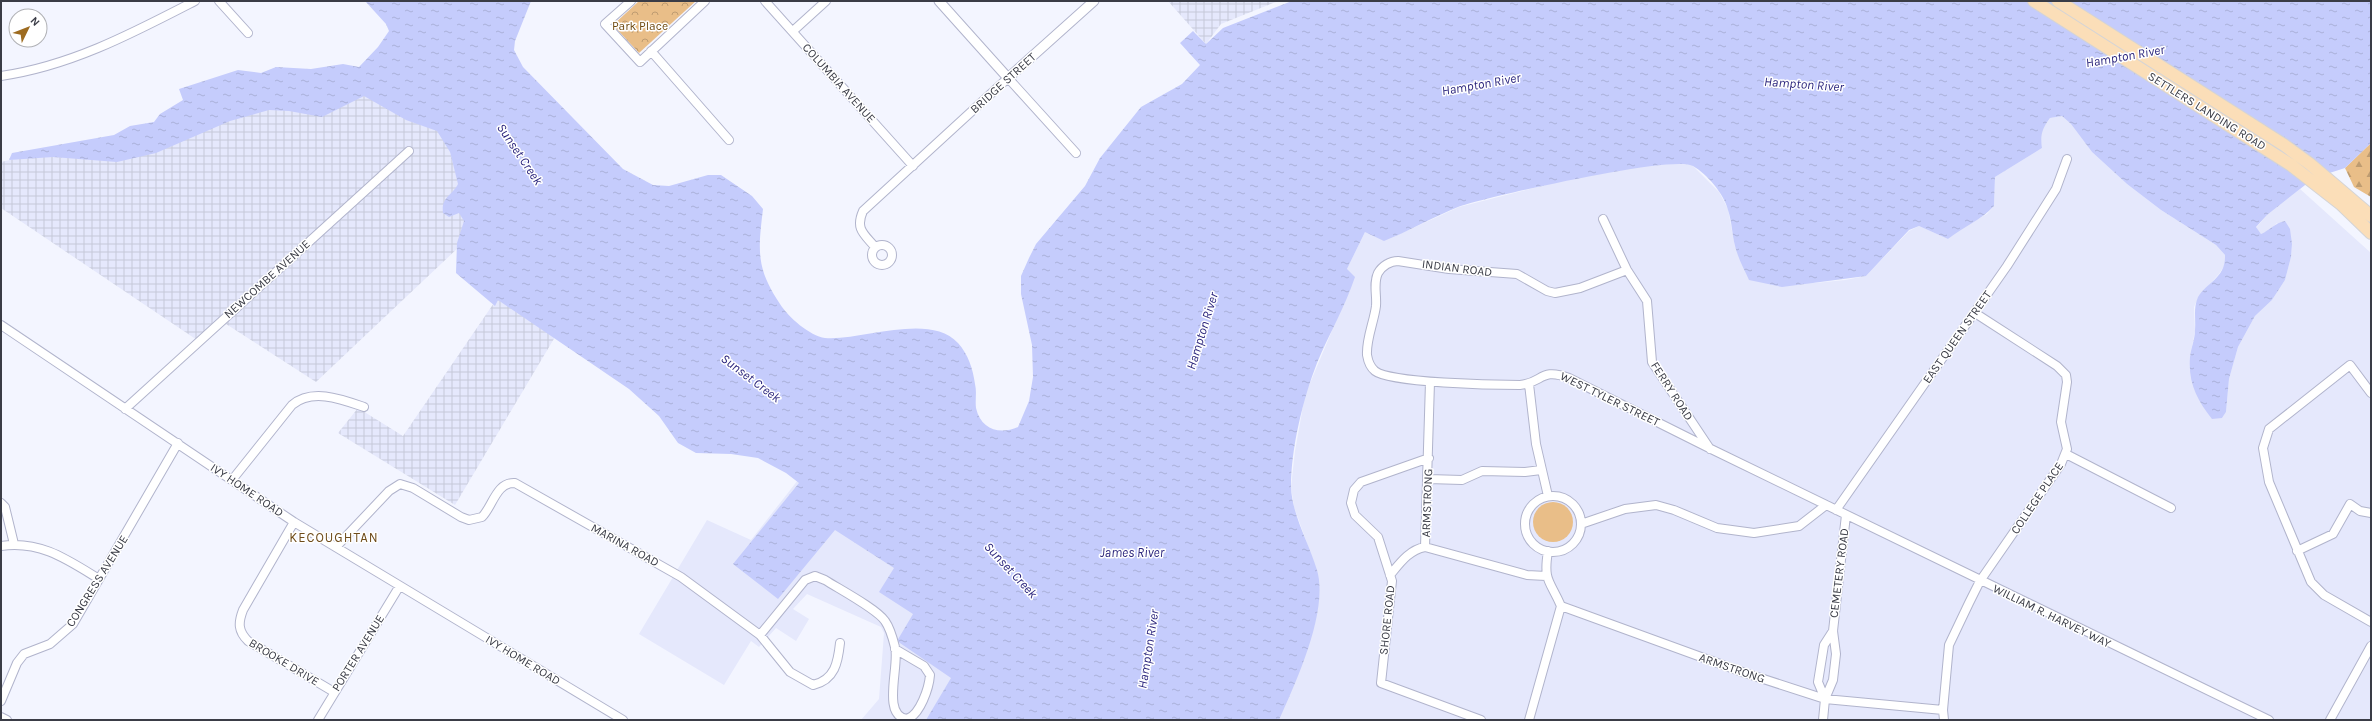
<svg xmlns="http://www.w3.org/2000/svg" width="2372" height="721" viewBox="0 0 2372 721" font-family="Karla,sans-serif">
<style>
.built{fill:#e5e8fc}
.industrial{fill:url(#industrial-grid)}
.grass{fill:#e9be88}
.forest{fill:url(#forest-firs)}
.park{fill:url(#park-crowns)}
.water{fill:url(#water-ripples)}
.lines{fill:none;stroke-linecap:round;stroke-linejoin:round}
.minor-casing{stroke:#b1b4cc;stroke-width:10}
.tertiary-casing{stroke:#b1b4cc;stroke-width:11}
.primary-casing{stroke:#d4d4d6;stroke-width:14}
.minor{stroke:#fff;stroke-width:8}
.tertiary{stroke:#fff;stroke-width:9}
.primary{stroke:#fbdeb8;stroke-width:12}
.labels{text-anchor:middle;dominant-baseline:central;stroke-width:3;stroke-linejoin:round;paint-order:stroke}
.park-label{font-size:12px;fill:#6f4a10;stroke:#fff}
.street-label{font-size:12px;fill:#3a3c46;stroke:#fff}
.water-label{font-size:13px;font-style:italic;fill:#2b257d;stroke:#fff}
.neighbourhood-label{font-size:13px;letter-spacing:1px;fill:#6f4c1a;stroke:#fff}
</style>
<defs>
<pattern id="industrial-grid" width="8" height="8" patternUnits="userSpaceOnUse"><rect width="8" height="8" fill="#e5e8fc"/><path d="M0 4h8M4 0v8" fill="none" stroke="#c5c8d9"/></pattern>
<pattern id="forest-firs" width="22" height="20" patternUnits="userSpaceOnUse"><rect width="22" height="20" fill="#e9be88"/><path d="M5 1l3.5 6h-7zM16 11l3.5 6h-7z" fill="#be9c71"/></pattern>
<pattern id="park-crowns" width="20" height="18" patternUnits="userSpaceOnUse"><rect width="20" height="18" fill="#e9be88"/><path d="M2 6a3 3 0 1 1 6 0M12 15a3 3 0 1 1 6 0" fill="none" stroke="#be9c71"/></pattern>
<pattern id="water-ripples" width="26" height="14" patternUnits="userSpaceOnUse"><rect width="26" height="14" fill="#c5ccfc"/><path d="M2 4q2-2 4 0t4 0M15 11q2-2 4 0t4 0" fill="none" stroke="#aab0d9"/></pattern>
</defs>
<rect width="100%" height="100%" fill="#f3f5ff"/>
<path class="built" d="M 2062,116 L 2071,124 L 2092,152 L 2127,184 L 2161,210 L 2216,245 L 2225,255 L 2226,263 L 2219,274 L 2199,296 L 2194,307 L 2195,331 L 2190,357 L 2222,418 L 2226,412 L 2229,379 L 2238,347 L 2255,316 L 2272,300 L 2285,280 L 2291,257 L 2292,244 L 2277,223 L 2270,230 L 2261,234 L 2256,228 L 2267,215 L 2300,189 L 2371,253 L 2371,720 L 1279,720 L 1315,624 L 1317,571 L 1294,507 L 1291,487 L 1295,451 L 1305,395 L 1331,333 L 1347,269 L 1365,232 L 1402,233 L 1459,207 L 1565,180 L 1656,164 L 1683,163 L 1692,165 L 1719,192 L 1728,209 L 1735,247 L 1815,283 L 1845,280 L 1866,276 L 1909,231 L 1919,226 L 1948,239 L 1961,228 L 1987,214 L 1994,206 L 1995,177 L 2042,148 L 2040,137 L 2042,129 L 2050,118 Z
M 798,480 L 1076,720 L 861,720 L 879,699 L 884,633 L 881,627 L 807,594 L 793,609 L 809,619 L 796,641 L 776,628 L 759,647 L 751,641 L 724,685 L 639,634 L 707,520 L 751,540 Z"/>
<path class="industrial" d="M 1168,1 L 1278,1 L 1221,24 L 1206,44 Z
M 354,84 L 445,133 L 468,219 L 460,246 L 316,382 L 226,324 L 203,344 L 1,208 L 1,162 Z
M 498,297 L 555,337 L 455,505 L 338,433 L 358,408 L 403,436 Z"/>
<path class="grass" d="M1533 522a20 20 0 1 1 40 0a20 20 0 1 1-40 0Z"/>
<path class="forest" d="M 2371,143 L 2371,197 L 2354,187 L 2345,168 Z"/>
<path class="park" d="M 639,1 L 696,1 L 639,53 L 613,25 Z"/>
<path class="water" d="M 365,1 L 531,1 L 515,41 L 514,50 L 523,67 L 623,169 L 653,185 L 669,186 L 708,175 L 721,175 L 752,196 L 763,209 C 758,251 756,268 780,304 C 788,317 810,336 825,338 C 862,341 929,312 958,343 C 968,354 973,369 975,384 C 977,392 975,400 976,408 C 981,430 1000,435 1018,427 L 1029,401 L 1033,377 L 1032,345 L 1021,294 L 1021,276 L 1029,258 L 1036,244 L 1085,186 L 1100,158 L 1141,107 L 1182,84 L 1200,65 L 1180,43 L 1193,31 L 1206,44 L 1223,28 L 1292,1 L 2371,1 L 2371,143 L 2345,168 L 2314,178 L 2267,215 L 2256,227 L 2261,234 C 2270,230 2275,223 2285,221 L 2290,229 L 2292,244 L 2291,257 L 2285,280 L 2272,300 L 2255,316 L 2238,347 L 2229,379 L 2226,412 L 2222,418 L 2212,419 C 2197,400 2188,383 2190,357 C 2191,348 2195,339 2195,330 C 2196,318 2193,309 2198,297 C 2207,282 2226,278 2225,255 L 2216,245 L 2161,210 L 2127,184 L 2092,152 L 2071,124 L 2062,116 L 2050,118 C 2042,129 2040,135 2042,148 L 1995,177 L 1994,206 C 1981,220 1963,227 1948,239 L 1919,226 L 1909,230 L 1866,276 L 1782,287 L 1749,280 C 1744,269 1738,258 1735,246 C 1732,234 1732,222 1728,210 C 1724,194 1707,174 1693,166 C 1674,154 1487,197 1458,207 C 1433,217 1409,231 1384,241 L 1365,232 L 1347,269 L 1355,277 C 1345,307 1329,334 1317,363 C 1303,399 1291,448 1291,487 C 1292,515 1309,543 1317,570 C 1329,611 1296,682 1279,720 L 926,720 L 951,678 L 897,641 L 913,614 L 879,592 L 894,568 L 835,530 L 778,599 L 733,564 L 799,483 L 786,473 L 758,458 L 731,454 L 696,453 L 678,443 L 659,416 L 629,389 L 498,300 L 495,306 L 456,273 L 457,243 L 464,221 L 459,213 L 449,217 L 443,213 C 441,197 452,196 458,184 L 450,152 L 437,131 L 406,120 L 364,96 L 322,117 L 289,111 L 269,110 L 230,121 L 156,153 L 117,162 L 53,157 L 9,160 L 12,153 L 114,135 L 130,126 L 154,122 L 160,114 L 183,100 L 179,89 L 238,70 L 261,73 L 276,67 L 311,69 L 343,64 L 359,67 L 378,47 L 389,31 L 386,24 Z"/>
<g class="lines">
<defs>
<path id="minor" d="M 219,1 L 248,33
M 631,1 L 605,24 L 640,62 L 705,1
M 765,1 L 913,166
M 793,31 L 826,1
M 651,51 L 729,140
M 1,76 C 71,66 133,33 195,1
M 1603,219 L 1627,270 L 1647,301 L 1652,362 L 1710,449
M872 255a10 10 0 1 1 20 0a10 10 0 1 1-20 0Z
M 875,247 C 864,234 855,229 863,211 L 1008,78 L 1076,153
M 1627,270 L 1580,288 L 1555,293 L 1547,291 L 1517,274 L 1449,269 L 1398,261 C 1390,261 1382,266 1378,273 C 1373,283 1377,295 1376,306 C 1374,322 1366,339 1367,355 C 1368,361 1370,367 1375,371 C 1390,383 1495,385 1520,385 C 1543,383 1540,367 1569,378 L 1711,449 L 2269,720
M 1,325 L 294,522 L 623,720
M 1529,384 L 1536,444 L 1548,496
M 2371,393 L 2350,365 L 2269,429 L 2263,448 L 2269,482 L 2311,582 L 2324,595 L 2371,622
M 125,409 L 409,151
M 2066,454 L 2171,508
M 1429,458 L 1361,482 L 1354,490 L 1351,503 L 1355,515 L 1378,537 L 1392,581 L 1381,683 L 1481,720
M 1428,479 L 1462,480 L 1482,471 L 1525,472 L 1541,470
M 232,480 L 292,405 C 312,388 341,399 364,407
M1525 524a28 28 0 1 1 56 0a28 28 0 1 1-56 0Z
M 1,503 L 5,507 L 14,544
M 1836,510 L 2007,266 L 2056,189 L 2067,159
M 294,522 L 243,610 C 238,623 238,631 248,641 L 334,692
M 1581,524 L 1625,509 L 1656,505 L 1674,510 L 1717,528 L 1754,533 L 1799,526 L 1826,505
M 1,546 C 40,540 68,560 99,579
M 336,547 L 389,491 L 400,484 L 413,488 L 461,517 L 469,520 L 482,517 C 493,506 496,482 515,483 L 681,577 L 760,635 L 805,580 L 815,576 L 825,580 C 839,589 877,609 885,621 C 890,628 893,639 895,647 C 900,665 881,716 907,719 C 920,715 929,688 930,675 L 924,666 L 895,649
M 1425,547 L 1430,382
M 1548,551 C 1543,582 1550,580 1561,606 L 1745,673 L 1825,699 L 1943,710
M 2297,551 L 2333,534 L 2350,504 L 2360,511 L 2371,513
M 1390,575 C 1400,563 1409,550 1425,547 L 1527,575 L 1546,576
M 760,635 L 790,672 L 813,685 C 835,680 838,662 840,643
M 1825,699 L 1818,682 L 1824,645 L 1833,631
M 1,701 L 17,663 L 24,654 L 50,644 L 73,624 L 178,443
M 1,717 L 7,720
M 318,720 L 399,587
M 1529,720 L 1561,606
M 1823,720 L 1825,699 L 1833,680 L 1836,654 L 1833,631 L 1846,515
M 1944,720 L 1943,710 L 1949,645 L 1969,603 L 1980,581 L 2061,464 L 2067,449 L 2061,422 L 2067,382 L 2066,375 L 2057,366 L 1975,313
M 2330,720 L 2371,646"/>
<path id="tertiary" d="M 939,1 L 1008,78 L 1094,1"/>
<path id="primary" d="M 2034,1 L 2291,165 L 2341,204 L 2371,233
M 2058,1 L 2284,145 L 2310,164 L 2371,216"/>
</defs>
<use href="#minor" class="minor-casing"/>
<use href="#tertiary" class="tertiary-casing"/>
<use href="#primary" class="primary-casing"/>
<use href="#minor" class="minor"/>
<use href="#tertiary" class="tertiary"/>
<use href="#primary" class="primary"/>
</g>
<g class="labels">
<g class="park-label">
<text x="640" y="26">Park Place</text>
</g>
<g class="street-label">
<text transform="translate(839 83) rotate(48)">COLUMBIA AVENUE</text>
<text transform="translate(1003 83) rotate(-42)">BRIDGE STREET</text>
<text transform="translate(2207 111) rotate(32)">SETTLERS LANDING ROAD</text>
<text transform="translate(1457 268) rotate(7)">INDIAN ROAD</text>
<text transform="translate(267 279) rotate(-42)">NEWCOMBE AVENUE</text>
<text transform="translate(1957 337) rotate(-55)">EAST QUEEN STREET</text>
<text transform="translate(1672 391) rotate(57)">FERRY ROAD</text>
<text transform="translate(1610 399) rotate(26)">WEST TYLER STREET</text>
<text transform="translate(247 490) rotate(34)">IVY HOME ROAD</text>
<text transform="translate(2037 498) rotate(-56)">COLLEGE PLACE</text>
<text transform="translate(1427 503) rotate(-88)">ARMSTRONG</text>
<text transform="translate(625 545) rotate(29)">MARINA ROAD</text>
<text transform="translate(1839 573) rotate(-83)">CEMETERY ROAD</text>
<text transform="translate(97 581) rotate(-58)">CONGRESS AVENUE</text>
<text transform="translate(2052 616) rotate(26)">WILLIAM R. HARVEY WAY</text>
<text transform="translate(1387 620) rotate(-84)">SHORE ROAD</text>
<text transform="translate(358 653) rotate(-58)">PORTER AVENUE</text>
<text transform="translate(523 660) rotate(31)">IVY HOME ROAD</text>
<text transform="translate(284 662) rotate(31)">BROOKE DRIVE</text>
<text transform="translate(1732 668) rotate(19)">ARMSTRONG</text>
</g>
<g class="water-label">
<text transform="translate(2125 56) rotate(-10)">Hampton River</text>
<text transform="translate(1481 84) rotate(-10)">Hampton River</text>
<text transform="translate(1804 84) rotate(4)">Hampton River</text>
<text transform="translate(520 154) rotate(56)">Sunset Creek</text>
<text transform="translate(1202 331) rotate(-73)">Hampton River</text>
<text transform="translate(751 378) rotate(37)">Sunset Creek</text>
<text x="1132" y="552">James River</text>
<text transform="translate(1011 570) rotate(47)">Sunset Creek</text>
<text transform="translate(1148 649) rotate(-81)">Hampton River</text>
</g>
<g class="neighbourhood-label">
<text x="334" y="537">KECOUGHTAN</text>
</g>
</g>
<rect width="2372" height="721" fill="none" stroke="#3a3c46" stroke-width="4"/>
<g transform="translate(28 28) rotate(47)"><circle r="19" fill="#ffffff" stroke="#b0b1b5"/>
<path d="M0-3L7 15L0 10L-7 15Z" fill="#9d6b20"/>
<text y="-6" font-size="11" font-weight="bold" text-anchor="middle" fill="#3a3c46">N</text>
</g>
</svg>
